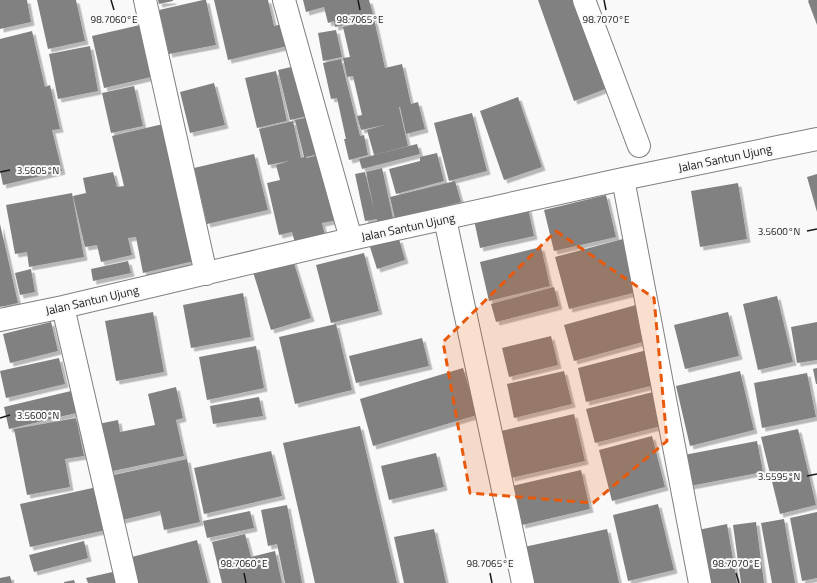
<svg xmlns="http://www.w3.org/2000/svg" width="817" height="583" viewBox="0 0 817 583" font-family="'Titillium Web',sans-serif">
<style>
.building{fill:#828181;filter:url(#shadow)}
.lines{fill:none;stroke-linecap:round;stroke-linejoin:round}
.street-casing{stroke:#7f7f80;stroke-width:24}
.street{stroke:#fff;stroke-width:22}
.marked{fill:#e8590c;fill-opacity:0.2;stroke:#e8590c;stroke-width:3;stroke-dasharray:8 5;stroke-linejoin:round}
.ticks{fill:none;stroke:#19191a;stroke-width:1.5}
.labels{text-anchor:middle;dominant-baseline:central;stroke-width:4;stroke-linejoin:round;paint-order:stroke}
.street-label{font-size:12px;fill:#19191a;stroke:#f9f9fa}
.ticks-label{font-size:10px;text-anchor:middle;fill:#19191a;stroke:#f9f9fa;stroke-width:4;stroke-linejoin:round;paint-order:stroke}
</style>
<defs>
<filter id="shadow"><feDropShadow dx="3.5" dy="3.5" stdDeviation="0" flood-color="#0004"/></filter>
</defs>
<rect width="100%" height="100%" fill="#f9f9fa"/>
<path class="building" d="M 0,0 L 27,0 L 31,22 L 0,29 Z
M 37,0 L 76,0 L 85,41 L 48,49 Z
M 158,0 L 173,0 L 173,1 L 159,4 Z
M 203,0 L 206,0 L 216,45 L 169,54 L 159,10 Z
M 214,0 L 268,0 L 274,26 L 287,23 L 292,45 L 228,60 Z
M 303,0 L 369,0 L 374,18 L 335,27 L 334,21 L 328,23 L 324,7 L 306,12 Z
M 538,0 L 577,0 L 608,88 L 574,101 Z
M 809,0 L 817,0 L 817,25 L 808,1 Z
M 374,19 L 385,68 L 402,64 L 411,104 L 418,102 L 425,129 L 406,134 L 400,107 L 399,107 L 408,146 L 374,155 L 367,130 L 384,125 L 361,130 L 357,116 L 362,115 L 353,76 L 347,77 L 343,58 L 350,57 L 343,27 Z
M 140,25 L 151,77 L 104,88 L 92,36 Z
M 336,30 L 342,57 L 323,61 L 318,33 Z
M 32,31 L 45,87 L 50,85 L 60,129 L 52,130 L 62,171 L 3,185 L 0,170 L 0,39 Z
M 90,46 L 98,91 L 58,99 L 49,54 Z
M 341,59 L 360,136 L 364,135 L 368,155 L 349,160 L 344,139 L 346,139 L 337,98 L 331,99 L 323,63 Z
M 300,65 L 312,115 L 290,120 L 278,70 Z
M 276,71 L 287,121 L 257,128 L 245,78 Z
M 214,83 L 225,125 L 190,133 L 180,92 Z
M 134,86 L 143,126 L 111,133 L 102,93 Z
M 518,97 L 542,167 L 504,180 L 480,111 Z
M 472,113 L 487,171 L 449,181 L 434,123 Z
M 315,116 L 324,153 L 306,157 L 307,158 L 326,153 L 338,220 L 322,223 L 325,236 L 295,243 L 292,232 L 279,235 L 267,183 L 280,180 L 276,165 L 289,161 L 268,165 L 259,129 L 293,121 L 301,158 L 304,157 L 295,120 Z
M 163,124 L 194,261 L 143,273 L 136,237 L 128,238 L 132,255 L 101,262 L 97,245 L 85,247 L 73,196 L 86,193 L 83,178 L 113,172 L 117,187 L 124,186 L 112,136 Z
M 417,144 L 420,154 L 362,169 L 359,159 Z
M 437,153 L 444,181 L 396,194 L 389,169 L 420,161 L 420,157 Z
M 254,154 L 268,210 L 207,224 L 194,168 Z
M 382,168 L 393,218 L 377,222 L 377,219 L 365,221 L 355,174 L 365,172 L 375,214 L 366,172 Z
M 817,174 L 817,212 L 807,177 Z
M 455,181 L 461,202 L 395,219 L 390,197 Z
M 738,183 L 747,239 L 700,247 L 691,191 Z
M 72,193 L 84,257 L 29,267 L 27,252 L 15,254 L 6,205 Z
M 606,195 L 616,237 L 554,251 L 544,210 Z
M 528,208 L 534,236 L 480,248 L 474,220 Z
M 0,224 L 18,303 L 0,307 Z
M 399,239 L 405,260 L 377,269 L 370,247 Z
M 623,239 L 637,292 L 569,309 L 555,257 Z
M 541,247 L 550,286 L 489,301 L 480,262 Z
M 364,253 L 379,311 L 331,323 L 316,265 Z
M 293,260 L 311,318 L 271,330 L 253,272 Z
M 128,261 L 131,273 L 93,281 L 91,269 Z
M 31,269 L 35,292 L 20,295 L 15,273 Z
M 554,287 L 559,306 L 496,322 L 491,304 Z
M 243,293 L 251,337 L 191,348 L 183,305 Z
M 777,296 L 793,362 L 758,370 L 743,304 Z
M 636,305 L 646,341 L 574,361 L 564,325 Z
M 153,312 L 164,372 L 116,381 L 105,321 Z
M 728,312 L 739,356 L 685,369 L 674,325 Z
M 51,322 L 58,351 L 10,363 L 3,334 Z
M 817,322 L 817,360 L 797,363 L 791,327 Z
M 336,324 L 352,390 L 295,404 L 279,337 Z
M 551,336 L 558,365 L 509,377 L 502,348 Z
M 422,338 L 429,366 L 356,383 L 349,356 Z
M 256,346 L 264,388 L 207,400 L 199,357 Z
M 651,349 L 659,384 L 586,402 L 578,368 Z
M 59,358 L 65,384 L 6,398 L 0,371 Z
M 463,368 L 477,415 L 373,446 L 360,399 Z
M 817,368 L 817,384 L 816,384 L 813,369 Z
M 564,371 L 572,404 L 514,418 L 507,384 Z
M 740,371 L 754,430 L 690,446 L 676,386 Z
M 807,373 L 816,417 L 762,428 L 754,383 Z
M 176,387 L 183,418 L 176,420 L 184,456 L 108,472 L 98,424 L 118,420 L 120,432 L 155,425 L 148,394 Z
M 71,391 L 76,413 L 9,429 L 4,407 Z
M 653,392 L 661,426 L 595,443 L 586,409 Z
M 259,397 L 263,416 L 213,424 L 210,406 Z
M 574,414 L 585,461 L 511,478 L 501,431 Z
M 76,418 L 84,456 L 65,459 L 70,487 L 27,495 L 14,429 Z
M 360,426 L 397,583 L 315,583 L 283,443 Z
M 798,429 L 816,505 L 780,514 L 761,437 Z
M 652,436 L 665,487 L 612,501 L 599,450 Z
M 757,441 L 763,472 L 690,486 L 684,455 Z
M 271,451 L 282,496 L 204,514 L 194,468 Z
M 436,453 L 444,487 L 389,500 L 381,466 Z
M 187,459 L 200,522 L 164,530 L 160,511 L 118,521 L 109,476 Z
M 581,470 L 590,509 L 522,525 L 512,486 Z
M 97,487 L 106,530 L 30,547 L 20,504 Z
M 658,504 L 674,570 L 628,581 L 613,515 Z
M 287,505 L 302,583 L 285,583 L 277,544 L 268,546 L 261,510 Z
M 250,511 L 254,528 L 207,538 L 203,521 Z
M 817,512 L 817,578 L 802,581 L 790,518 Z
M 784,519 L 795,583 L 772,583 L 761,523 Z
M 756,522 L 764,583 L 741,583 L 733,525 Z
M 727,524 L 737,583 L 707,583 L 698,530 Z
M 434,529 L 446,583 L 404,583 L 394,537 Z
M 607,529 L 619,583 L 531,583 L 524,547 Z
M 245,534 L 251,557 L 275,551 L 282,583 L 222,583 L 212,542 Z
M 197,540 L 208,583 L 134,583 L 128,558 Z
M 84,541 L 88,558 L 34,572 L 29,555 Z
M 117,571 L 120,583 L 88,583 L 86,578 Z
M 10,576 L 12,583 L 0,583 L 0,578 Z
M 74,580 L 75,583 L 64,583 L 64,582 Z"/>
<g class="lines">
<defs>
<path id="street" d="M 145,0 L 206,274
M 284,0 L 351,239
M 584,0 L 639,146
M 623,179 L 700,583
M 445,219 L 523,583
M 63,307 L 127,583
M 0,320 L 63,307 L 351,239 L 623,179 L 817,139"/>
</defs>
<use href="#street" class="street-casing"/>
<use href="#street" class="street"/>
</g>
<path class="marked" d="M 556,231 L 654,298 L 667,441 L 593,503 L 470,493 L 443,342 Z"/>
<path class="ticks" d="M 111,0 L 114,10M 358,0 L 360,10M 604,0 L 606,10M 0,172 L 10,170M 807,231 L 817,229M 0,418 L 10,415M 807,476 L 817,474M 244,573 L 246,583M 490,573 L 492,583M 736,573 L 739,583"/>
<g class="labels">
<g class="street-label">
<text transform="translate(725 158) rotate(-12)">Jalan Santun Ujung</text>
<text transform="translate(408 227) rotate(-12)">Jalan Santun Ujung</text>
<text transform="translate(92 300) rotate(-13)">Jalan Santun Ujung</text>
</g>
</g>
<g class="ticks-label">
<text x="114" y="23">98.7060°E</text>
<text x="360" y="23">98.7065°E</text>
<text x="606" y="23">98.7070°E</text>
<text x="38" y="174">3.5605°N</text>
<text x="779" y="235">3.5600°N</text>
<text x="38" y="419">3.5600°N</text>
<text x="779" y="480">3.5595°N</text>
<text x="244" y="567">98.7060°E</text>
<text x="490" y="567">98.7065°E</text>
<text x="736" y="567">98.7070°E</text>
</g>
</svg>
